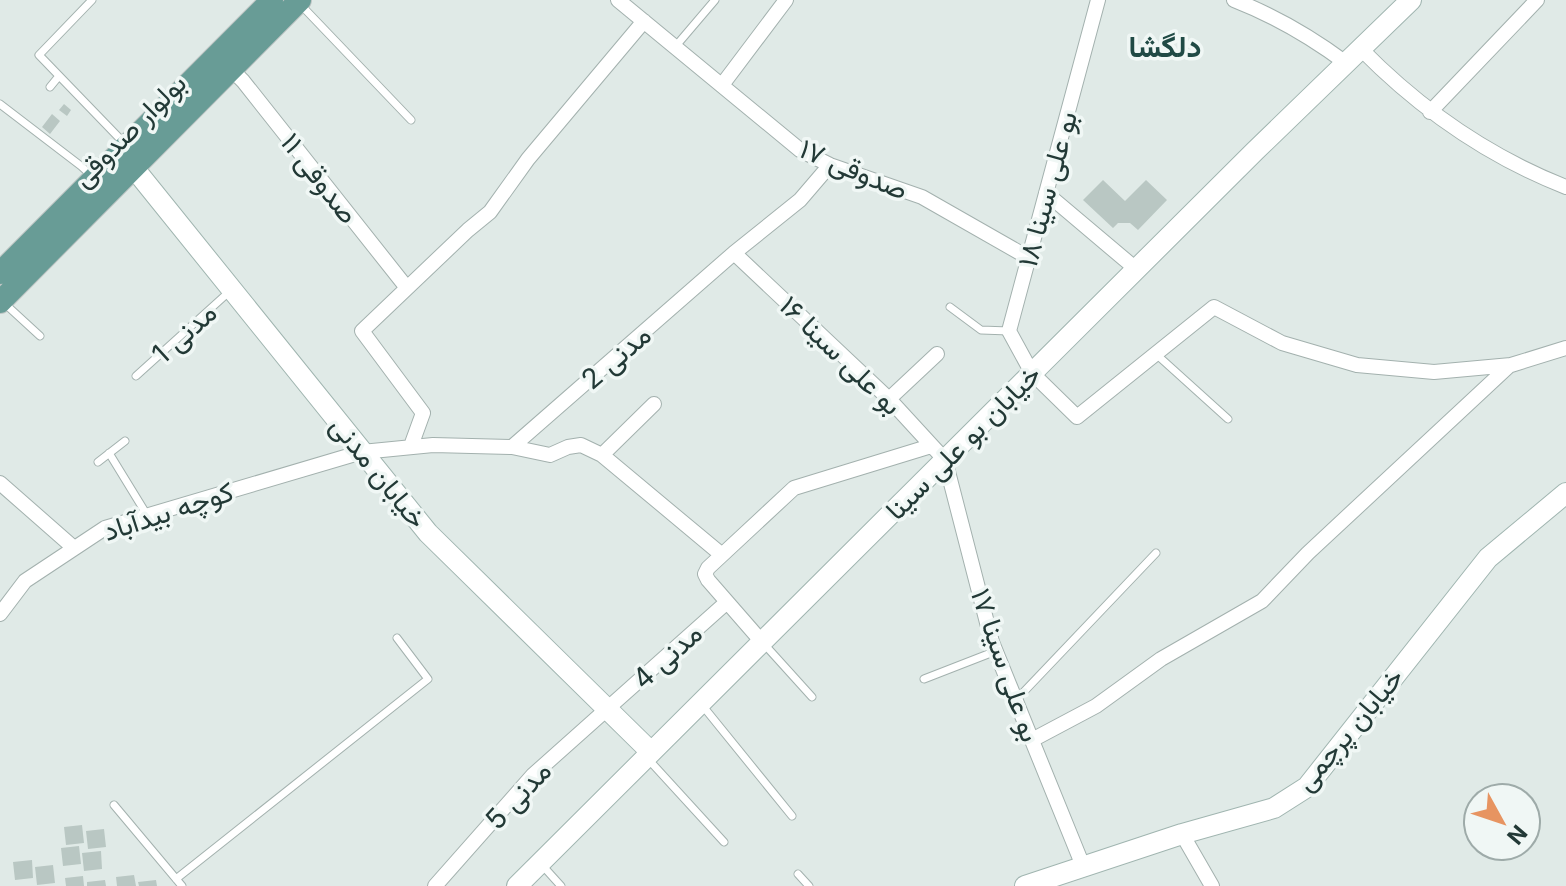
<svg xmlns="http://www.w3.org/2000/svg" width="1566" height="886" viewBox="0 0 1566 886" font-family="Inter,Vazirmatn,sans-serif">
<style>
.building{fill:#b9c7c3}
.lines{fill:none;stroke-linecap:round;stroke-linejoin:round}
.lane-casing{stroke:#a3b1ae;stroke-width:9}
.street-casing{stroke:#a3b1ae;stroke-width:16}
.secondary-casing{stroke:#a0b5b0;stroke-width:22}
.primary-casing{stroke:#bdc4c3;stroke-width:24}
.lane{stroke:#fff;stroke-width:7}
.street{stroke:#fff;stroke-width:14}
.secondary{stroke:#fff;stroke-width:20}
.primary{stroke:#689c96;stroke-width:22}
.labels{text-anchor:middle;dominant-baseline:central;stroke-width:7;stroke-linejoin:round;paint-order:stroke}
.street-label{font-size:28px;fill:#223936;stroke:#f0f7f5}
.neighbourhood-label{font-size:30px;font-weight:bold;fill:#204a45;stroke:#f0f7f5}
</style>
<rect width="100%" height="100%" fill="#e0eae7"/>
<path class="building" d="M 64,104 L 71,110 L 67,116 L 59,110 Z
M 52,114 L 60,121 L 50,134 L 42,127 Z
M 1103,180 L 1125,201 L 1146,180 L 1167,200 L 1138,230 L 1130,223 L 1118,223 L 1113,228 L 1083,200 Z
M 82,825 L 84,843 L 66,845 L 64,827 Z
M 104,829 L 106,847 L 88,849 L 86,831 Z
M 79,846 L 81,864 L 63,866 L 61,848 Z
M 101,851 L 102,869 L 84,871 L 82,853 Z
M 32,860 L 33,878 L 15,880 L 13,862 Z
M 53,865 L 55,883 L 37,885 L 35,867 Z
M 134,875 L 136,886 L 117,886 L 116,877 Z
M 83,876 L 84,886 L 66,886 L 65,878 Z
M 105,880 L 106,886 L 87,886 L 87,882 Z
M 156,880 L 157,886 L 139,886 L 138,882 Z"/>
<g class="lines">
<defs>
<path id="lane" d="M 92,0 L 39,55 L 125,144
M 300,4 L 411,120
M 675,47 L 715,0
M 50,87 L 59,76
M 0,104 L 81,166 L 93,177
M 3,302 L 40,336
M 950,307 L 981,330 L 1009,331
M 1156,354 L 1228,419
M 136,376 L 230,291
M 109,453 L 147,515
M 98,462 L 125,441
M 765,645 L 812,697
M 924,679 L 996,651
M 1016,700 L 1156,553
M 702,705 L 792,816
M 648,759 L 724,842
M 114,805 L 182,886
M 542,865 L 561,886
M 798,874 L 809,886
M 176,879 L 428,679 L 397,638"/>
<path id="street" d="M 618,0 L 800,150 L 830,165 L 922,197 L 1029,258
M 1098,0 L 1009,331 L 1032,373 L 1077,417 L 1214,307 L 1282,343 L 1357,365 L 1434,372 L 1511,365 L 1566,348
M 1234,0 C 1275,16 1311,37 1346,63
M 1361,49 C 1420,109 1487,156 1566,187
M 231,69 L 243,81 L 407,288
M 722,85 L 786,0
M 1430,112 L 1537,0
M 1046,193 L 1136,269
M 734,253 L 889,399 L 945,460 L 992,642 L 1083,866
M 889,399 L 937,354
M 411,446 L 423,413 L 362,331 L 468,230 L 490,212 L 528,159 L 644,21
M 512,447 L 550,455 L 568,447 L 581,445 L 602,455 L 722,555
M 602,455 L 654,404
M 0,483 L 74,548
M 0,614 L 25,581 L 105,528 L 362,452 L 433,445 L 512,447 L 734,253 L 800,200 L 830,165
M 762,642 L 708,580 L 705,574 L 708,568 L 794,488 L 931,446
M 1032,740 L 1096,706 L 1161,659 L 1262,601 L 1308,553 L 1510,365
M 1182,834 L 1212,886
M 435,886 L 533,775 L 727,602"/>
<path id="secondary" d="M 125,157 L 428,533 L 651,752
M 517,886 L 1255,151 L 1411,0
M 1025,886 L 1182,834 L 1274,808 L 1307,787 L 1488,558 L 1566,493"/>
<path id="primary" d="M 0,273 L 272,0
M 0,302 L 300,0"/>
</defs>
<use href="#lane" class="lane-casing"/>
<use href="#street" class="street-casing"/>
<use href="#secondary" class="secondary-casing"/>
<use href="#primary" class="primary-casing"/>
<use href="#lane" class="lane"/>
<use href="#street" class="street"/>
<use href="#secondary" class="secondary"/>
<use href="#primary" class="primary"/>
</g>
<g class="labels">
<g class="street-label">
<text transform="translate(129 130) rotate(-45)">بولوار صدوقی</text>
<text transform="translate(854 169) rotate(23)">صدوقی ۱۷</text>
<text transform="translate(320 178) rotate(52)">صدوقی ۱۱</text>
<text transform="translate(1047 189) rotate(-75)">بو علی سینا ۱۸</text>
<text transform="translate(184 333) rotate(-42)">مدنی 1</text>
<text transform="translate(841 355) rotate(44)">بو علی سینا ۱۶</text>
<text transform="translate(616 357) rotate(-41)">مدنی 2</text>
<text transform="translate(963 442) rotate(-45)">خیابان بو علی سینا</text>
<text transform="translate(379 472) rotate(51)">خیابان مدنی</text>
<text transform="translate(168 511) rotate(-18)">کوچه بیدآباد</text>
<text transform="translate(667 656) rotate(-42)">مدنی 4</text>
<text transform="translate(1006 665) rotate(71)">بو علی سینا ۱۷</text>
<text transform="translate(1349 729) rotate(-50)">خیابان پرچمی</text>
<text transform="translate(518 795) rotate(-47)">مدنی 5</text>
</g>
<g class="neighbourhood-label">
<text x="1165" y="46">دلگشا</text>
</g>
</g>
<g transform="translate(1502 822) rotate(130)"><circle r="38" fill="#f0f7f5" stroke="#9eaba9" stroke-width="2"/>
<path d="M0-6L14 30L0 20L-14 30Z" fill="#e79461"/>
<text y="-12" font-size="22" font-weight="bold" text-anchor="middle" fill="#223936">N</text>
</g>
</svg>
